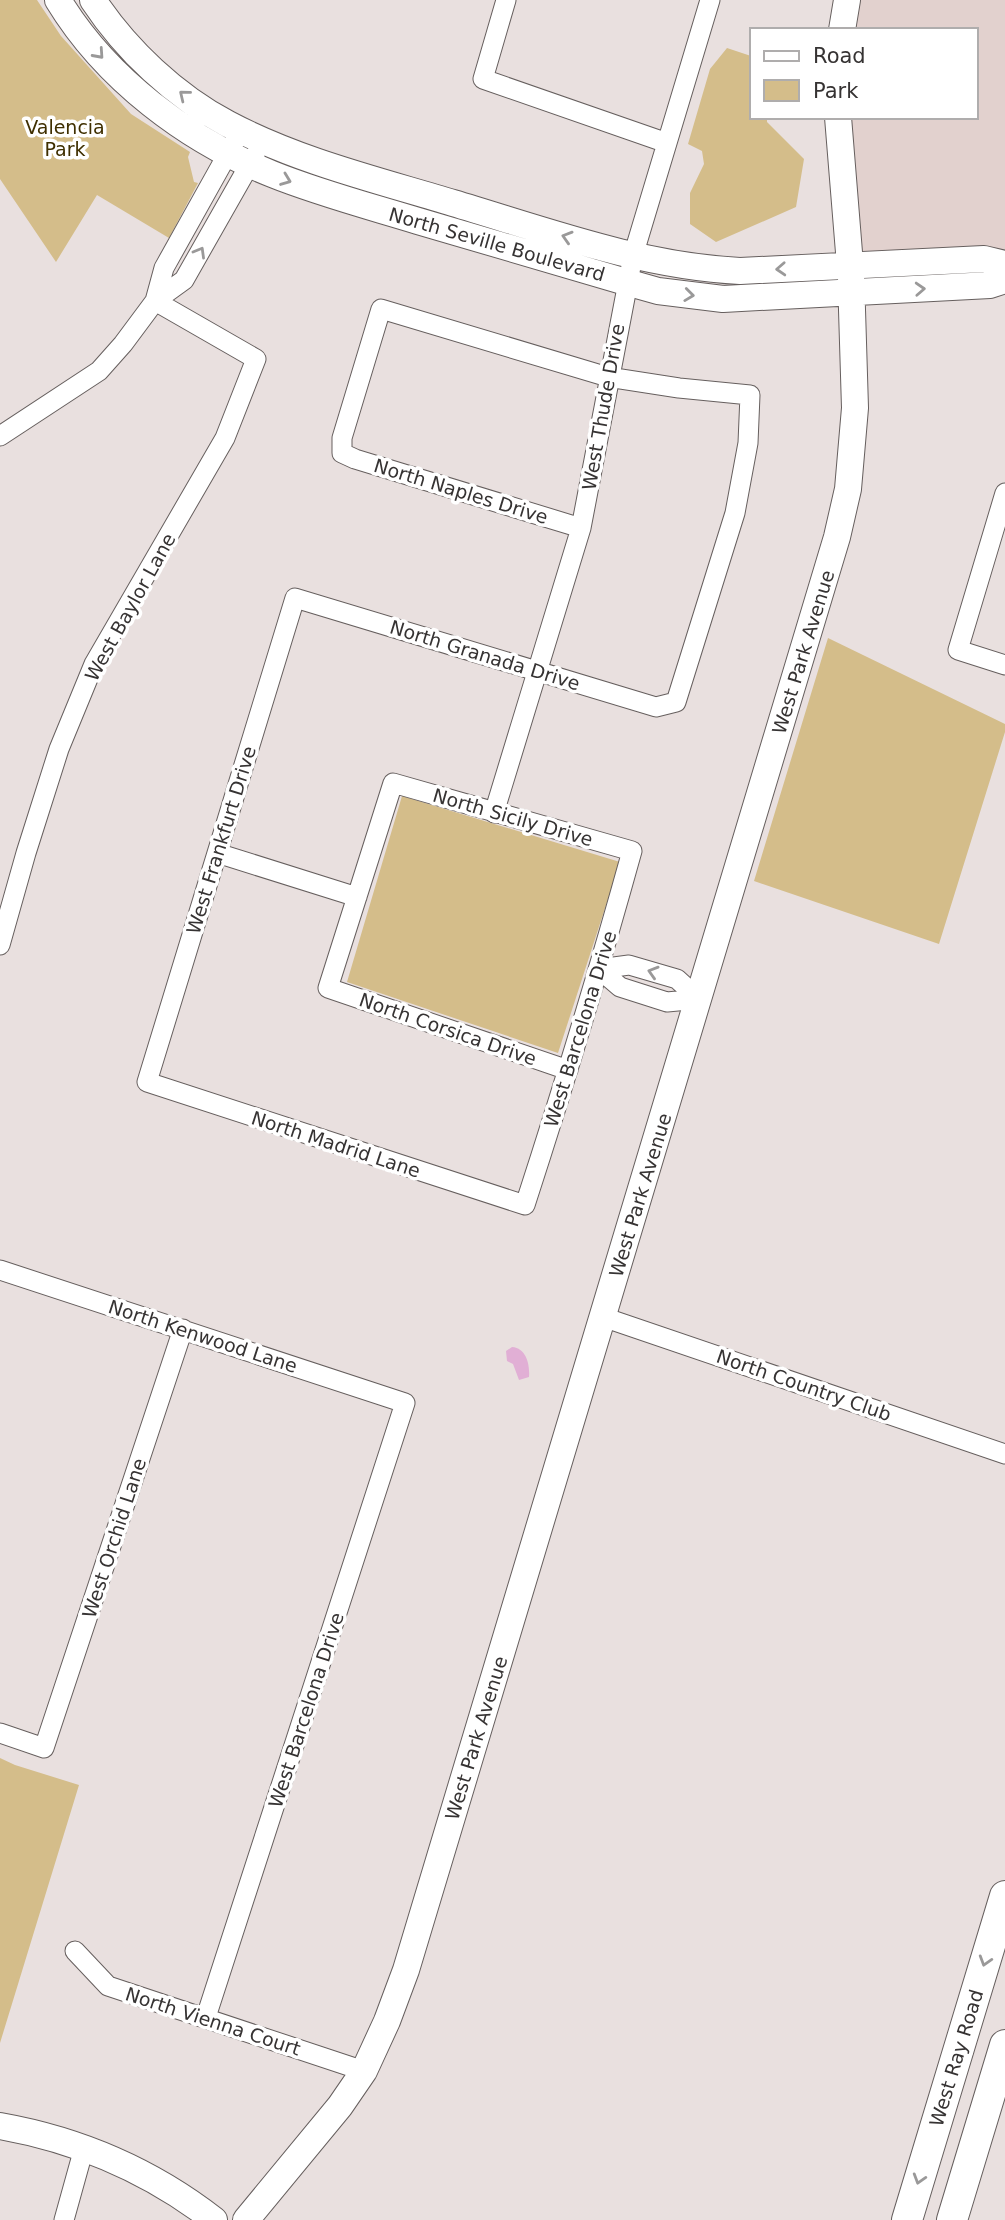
<svg xmlns="http://www.w3.org/2000/svg" width="1005" height="2220" viewBox="0 0 1005 2220" font-family="'DejaVu Sans',sans-serif">
<style>
.built{fill:#e2d1ce}
.green{fill:#d4bd8a}
.water{fill:#e1afd5}
.lines{fill:none;stroke-linecap:round;stroke-linejoin:round}
.street-casing{stroke:#665f5e;stroke-width:21}
.secondary-casing{stroke:#665f5e;stroke-width:28}
.primary-casing{stroke:#665f5e;stroke-width:32}
.street{stroke:#fff;stroke-width:19}
.secondary{stroke:#fff;stroke-width:26}
.primary{stroke:#fff;stroke-width:30}
.oneway{stroke:#9a9999}
.labels{text-anchor:middle;dominant-baseline:central;stroke-width:7;stroke-linejoin:round;paint-order:stroke}
.park-label{font-size:19px;fill:#3f2f01;stroke:#fff}
.street-label{font-size:19px;fill:#363333;stroke:#fff}
</style>
<rect width="100%" height="100%" fill="#e9e0df"/>
<path class="built" d="M 847,0 L 1005,0 L 1005,264 L 849,266 L 838,117 L 975,117 L 975,30 L 842,30 Z"/>
<path class="green" d="M 0,0 L 37,0 L 61,36 L 131,114 L 190,152 L 188,157 L 194,182 L 198,183 L 169,238 L 97,195 L 56,262 L 0,179 Z
M 727,48 L 751,56 L 751,117 L 767,117 L 767,122 L 804,159 L 796,207 L 716,242 L 690,224 L 690,193 L 704,164 L 702,151 L 688,144 L 710,69 Z
M 828,638 L 1005,724 L 1005,732 L 939,944 L 754,881 Z
M 402,796 L 620,862 L 558,1053 L 347,982 Z
M 0,1758 L 15,1765 L 79,1785 L 0,2043 Z"/>
<path class="water" d="M 512,1347 C 527,1348 530,1366 529,1377 L 519,1380 L 513,1364 L 507,1361 L 506,1351 Z"/>
<g class="lines">
<defs>
<path id="street" d="M 506,0 L 483,79 L 667,143
M 155,301 L 164,268 L 241,130
M 0,436 L 99,371 L 123,344 L 155,301 L 184,280 L 255,155
M 1005,493 L 958,650 L 1005,665
M 494,813 L 581,528 L 633,256 L 710,0
M 217,853 L 357,897
M 0,945 L 26,853 L 59,749 L 94,664 L 225,438 L 256,359 L 155,301
M 599,969 L 629,965 L 677,979 L 699,999
M 599,969 L 620,987 L 667,1002 L 699,999
M 568,1070 L 328,988 L 393,783 L 632,851 C 599,970 563,1088 525,1205 L 147,1082 L 295,598 L 656,707 L 676,702 L 735,513 L 748,443 L 750,395 L 679,388 L 608,377 L 381,309 L 342,438 L 342,453 L 355,459 L 581,528
M 0,1270 L 405,1403 L 206,2017
M 603,1317 L 1005,1454
M 0,1733 L 44,1748 L 183,1329
M 75,1951 L 108,1986 L 364,2071
M 64,2220 L 84,2148"/>
<path id="secondary" d="M 58,0 C 106,79 187,140 272,174 C 319,193 369,206 418,221 C 488,241 557,262 626,282 L 658,291 L 723,299 L 990,285 L 1005,280
M 93,0 C 126,50 175,96 228,124 C 298,161 377,180 453,203 C 547,231 641,266 740,271 L 984,259 L 1005,264
M 842,30 L 847,0
M 0,2126 C 79,2140 151,2171 214,2220
M 246,2220 L 340,2106 L 364,2071 L 387,2021 L 406,1970 L 837,537 L 848,489 L 855,408 L 851,277 L 838,117"/>
<path id="primary" d="M 907,2220 L 1005,1896
M 952,2220 L 1005,2045"/>
</defs>
<use href="#street" class="street-casing"/>
<use href="#secondary" class="secondary-casing"/>
<use href="#primary" class="primary-casing"/>
<use href="#street" class="street"/>
<use href="#secondary" class="secondary"/>
<use href="#primary" class="primary"/>
</g>
<defs><path id="oneway-chevron" d="M-2-3.5L2.5 0L-2 3.5" fill="none" stroke-width="1.6" stroke-linecap="round" stroke-linejoin="round" transform="scale(1.75)"/></defs>
<g class="oneway">
<use href="#oneway-chevron" transform="translate(99 54) rotate(48)"/>
<use href="#oneway-chevron" transform="translate(184 95) rotate(-141)"/>
<use href="#oneway-chevron" transform="translate(286 180) rotate(21)"/>
<use href="#oneway-chevron" transform="translate(567 237) rotate(-163)"/>
<use href="#oneway-chevron" transform="translate(200 252) rotate(-60)"/>
<use href="#oneway-chevron" transform="translate(781 269) rotate(177)"/>
<use href="#oneway-chevron" transform="translate(920 289) rotate(-3)"/>
<use href="#oneway-chevron" transform="translate(689 295) rotate(7)"/>
<use href="#oneway-chevron" transform="translate(653 972) rotate(-163)"/>
<use href="#oneway-chevron" transform="translate(985 1961) rotate(107)"/>
<use href="#oneway-chevron" transform="translate(919 2179) rotate(107)"/>
</g>
<g class="labels">
<g class="park-label">
<text x="65" y="127">Valencia<tspan x="65" dy="22">Park</tspan></text>
</g>
<g class="street-label">
<text transform="translate(497 244) rotate(16)">North Seville Boulevard</text>
<text transform="translate(603 407) rotate(-80)">West Thude Drive</text>
<text transform="translate(461 491) rotate(17)">North Naples Drive</text>
<text transform="translate(130 607) rotate(-61)">West Baylor Lane</text>
<text transform="translate(803 652) rotate(-73)">West Park Avenue</text>
<text transform="translate(485 655) rotate(17)">North Granada Drive</text>
<text transform="translate(513 817) rotate(16)">North Sicily Drive</text>
<text transform="translate(221 840) rotate(-73)">West Frankfurt Drive</text>
<text transform="translate(448 1029) rotate(19)">North Corsica Drive</text>
<text transform="translate(580 1029) rotate(-73)">West Barcelona Drive</text>
<text transform="translate(336 1144) rotate(18)">North Madrid Lane</text>
<text transform="translate(640 1195) rotate(-73)">West Park Avenue</text>
<text transform="translate(203 1336) rotate(18)">North Kenwood Lane</text>
<text transform="translate(804 1385) rotate(19)">North Country Club</text>
<text transform="translate(114 1538) rotate(-72)">West Orchid Lane</text>
<text transform="translate(306 1710) rotate(-72)">West Barcelona Drive</text>
<text transform="translate(476 1738) rotate(-73)">West Park Avenue</text>
<text transform="translate(213 2021) rotate(18)">North Vienna Court</text>
<text transform="translate(956 2058) rotate(-73)">West Ray Road</text>
</g>
</g>
<rect x="750" y="28" width="228" height="91" fill="#ffffff" stroke="#afadad" stroke-width="2"/>
<rect x="764" y="51" width="35" height="10" fill="#ffffff" stroke="#afadad" stroke-width="2"/>
<text x="813" y="63" font-size="21" fill="#363333">Road</text>
<rect x="764" y="80" width="35" height="21" fill="#d4bd8a" stroke="#afadad" stroke-width="2"/>
<text x="813" y="98" font-size="21" fill="#363333">Park</text>
</svg>
